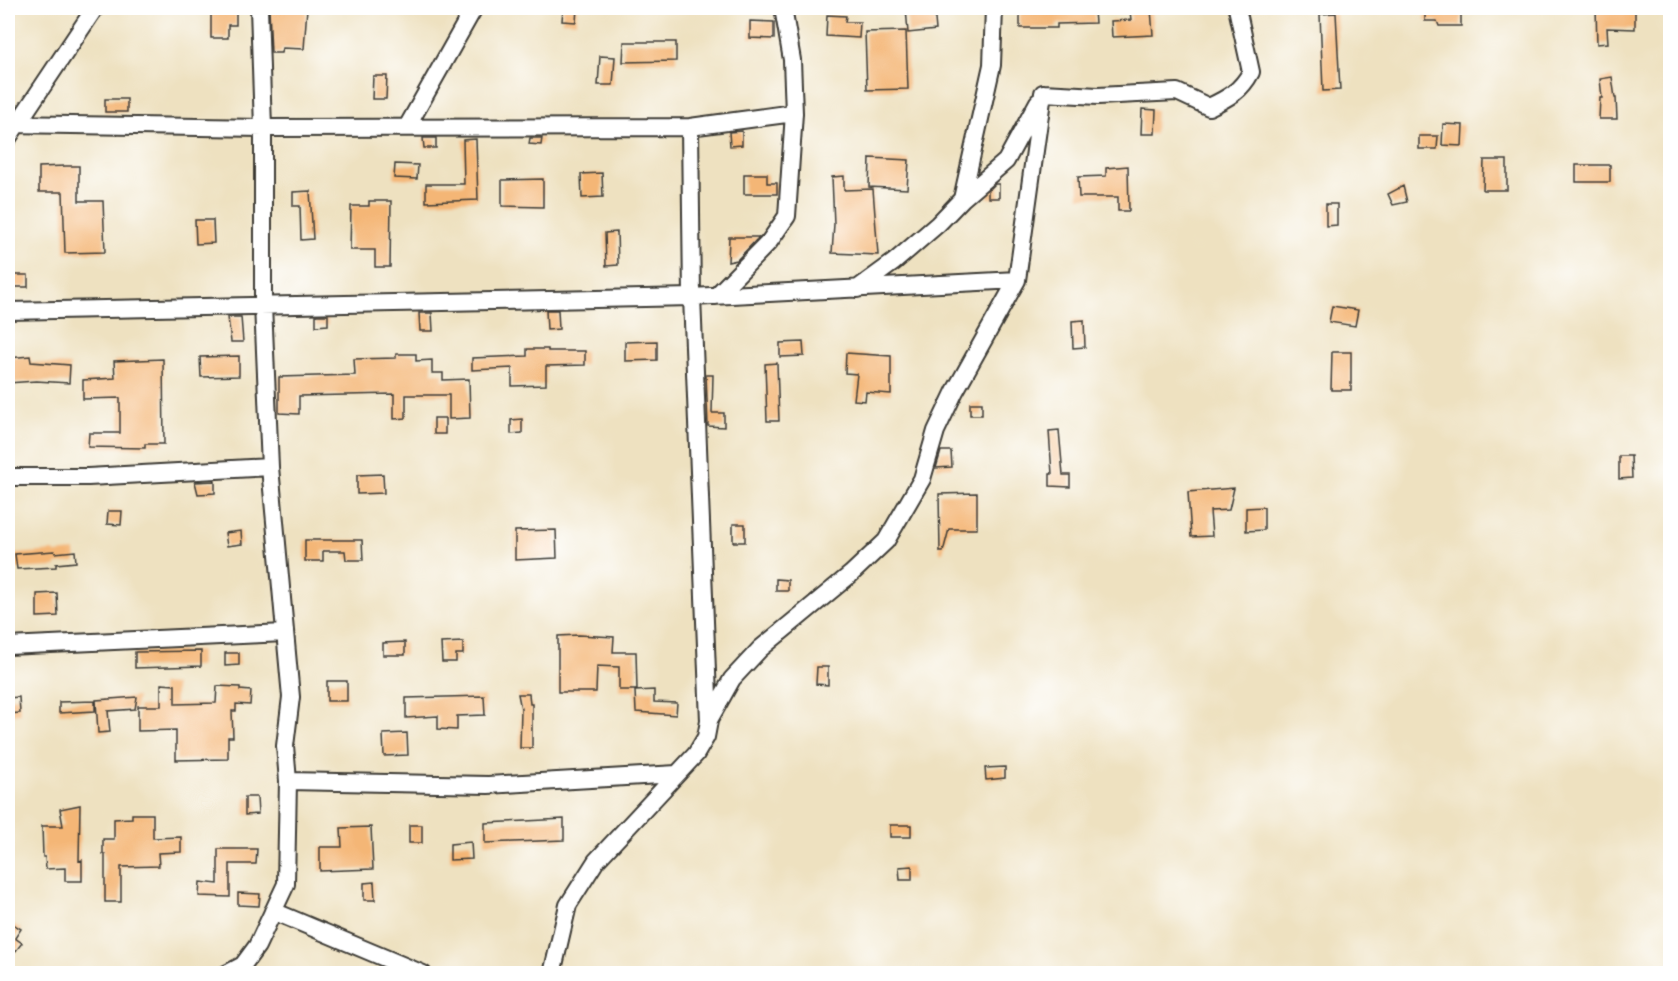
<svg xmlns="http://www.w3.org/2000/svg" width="1678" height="981" viewBox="0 0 1678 981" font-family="'Playpen Sans',sans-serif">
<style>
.building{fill:#f4b676}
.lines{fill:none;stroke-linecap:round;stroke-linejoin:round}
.minor-casing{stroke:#3c3a35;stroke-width:20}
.minor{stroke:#fff;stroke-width:16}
</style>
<rect width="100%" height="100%" fill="#fff"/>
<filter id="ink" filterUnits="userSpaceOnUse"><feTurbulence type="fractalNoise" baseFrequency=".0167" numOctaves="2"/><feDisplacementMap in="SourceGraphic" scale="12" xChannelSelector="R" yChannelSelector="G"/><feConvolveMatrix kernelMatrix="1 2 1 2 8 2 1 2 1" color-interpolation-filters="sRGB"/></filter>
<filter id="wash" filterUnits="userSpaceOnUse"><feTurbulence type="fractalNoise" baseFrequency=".008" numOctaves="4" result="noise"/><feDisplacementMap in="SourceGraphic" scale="24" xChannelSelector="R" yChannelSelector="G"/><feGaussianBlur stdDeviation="1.35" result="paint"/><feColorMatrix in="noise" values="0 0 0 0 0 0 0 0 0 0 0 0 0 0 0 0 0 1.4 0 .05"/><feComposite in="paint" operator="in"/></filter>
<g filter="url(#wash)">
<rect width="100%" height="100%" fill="#eee1c0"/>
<g id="blocks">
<path class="building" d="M 211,8 L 236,8 L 236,25 L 228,25 L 228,38 L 211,38 Z
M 269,8 L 307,8 L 304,49 L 282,48 L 281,53 L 271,53 Z
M 563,8 L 577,8 L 576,22 L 562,21 Z
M 906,8 L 934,8 L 936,30 L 908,33 Z
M 1020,8 L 1057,8 L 1057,12 L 1094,11 L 1095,23 L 1057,24 L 1057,28 L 1020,28 Z
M 1425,8 L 1461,8 L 1461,26 L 1439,26 L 1437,21 L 1425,21 Z
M 1596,8 L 1635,8 L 1635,29 L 1607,28 L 1608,43 L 1597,44 Z
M 1151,9 L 1153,35 L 1112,37 L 1111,21 L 1131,20 L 1130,11 Z
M 1336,13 L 1340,90 L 1323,91 L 1320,14 Z
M 827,15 L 846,16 L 845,22 L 860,22 L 859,38 L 826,36 Z
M 750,21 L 774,22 L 774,39 L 750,38 Z
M 906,31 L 908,89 L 867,90 L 865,32 Z
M 624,42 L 676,42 L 676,61 L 623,62 Z
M 600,56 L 615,57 L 613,85 L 598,85 Z
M 373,76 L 387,76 L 386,99 L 372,99 Z
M 1612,77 L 1615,98 L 1616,98 L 1617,119 L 1599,119 L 1600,98 L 1602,98 L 1600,79 Z
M 105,99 L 127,99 L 127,112 L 105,112 Z
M 1142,109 L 1156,110 L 1155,134 L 1141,134 Z
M 1443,124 L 1463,125 L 1462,146 L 1442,145 Z
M 742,131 L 742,145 L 730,146 L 729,132 Z
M 1419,136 L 1438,136 L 1437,149 L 1419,149 Z
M 423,138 L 436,138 L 436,148 L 424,148 Z
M 530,138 L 542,138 L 541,145 L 529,144 Z
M 476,139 L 478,200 L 426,202 L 426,184 L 464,184 L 463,140 Z
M 870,158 L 909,160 L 907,189 L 869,187 Z
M 1484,160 L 1507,160 L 1507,190 L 1483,190 Z
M 395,164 L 418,165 L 417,179 L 394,178 Z
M 1576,165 L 1610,165 L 1610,182 L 1576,182 Z
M 66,166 L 79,166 L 79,201 L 103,201 L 105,252 L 65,253 L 63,192 L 39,192 L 39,167 Z
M 1128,166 L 1129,211 L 1118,211 L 1118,197 L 1079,197 L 1078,177 L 1106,176 L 1106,168 Z
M 602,173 L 603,197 L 582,198 L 581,174 Z
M 744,174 L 767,174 L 767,183 L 777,183 L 777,194 L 744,194 Z
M 844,176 L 844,190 L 873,189 L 878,255 L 832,253 L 834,224 L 832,177 Z
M 543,179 L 543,207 L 502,206 L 502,180 Z
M 995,184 L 999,184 L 999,198 L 988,198 L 988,191 Z
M 1403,186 L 1407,202 L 1393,205 L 1388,194 Z
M 310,191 L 313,239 L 301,240 L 300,206 L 293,206 L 293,192 Z
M 369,201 L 391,201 L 390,267 L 375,267 L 375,250 L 350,250 L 351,206 L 369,206 Z
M 1326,204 L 1337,204 L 1337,225 L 1326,226 Z
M 195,220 L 213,220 L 214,243 L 196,244 Z
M 617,232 L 618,265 L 606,266 L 605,233 Z
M 729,237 L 759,237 L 737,260 L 728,262 Z
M 8,275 L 28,275 L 28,287 L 8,287 Z
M 1332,306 L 1358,310 L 1355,326 L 1329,322 Z
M 546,310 L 558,310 L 559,329 L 547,330 Z
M 419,313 L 432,313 L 433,331 L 420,331 Z
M 316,315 L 328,315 L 328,325 L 316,326 Z
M 228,317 L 241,317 L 243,342 L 231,342 Z
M 1084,320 L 1085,347 L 1073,348 L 1072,321 Z
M 657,341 L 657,360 L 625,361 L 625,342 Z
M 803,342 L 804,356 L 780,357 L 780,343 Z
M 527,349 L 548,349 L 548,351 L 585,351 L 585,365 L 546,366 L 546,385 L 512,386 L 512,368 L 472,370 L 472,358 L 527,356 Z
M 1332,352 L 1351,352 L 1351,390 L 1331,390 Z
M 846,353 L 891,356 L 891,394 L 866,392 L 865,401 L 854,400 L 857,374 L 845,373 Z
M 396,354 L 416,354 L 416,361 L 432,360 L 432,373 L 443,373 L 443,380 L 469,379 L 470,418 L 449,419 L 449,395 L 406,395 L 406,418 L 394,419 L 394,394 L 299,396 L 299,414 L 279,413 L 279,377 L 355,375 L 354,359 L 396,358 Z
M 30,356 L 31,362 L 70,365 L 69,383 L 36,381 L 8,383 L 8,358 Z
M 239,356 L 239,376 L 201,377 L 200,357 Z
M 163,359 L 164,444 L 145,444 L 145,448 L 88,447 L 89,433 L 120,433 L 120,398 L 83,399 L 83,380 L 115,378 L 114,361 Z
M 777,363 L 779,421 L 767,421 L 765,364 Z
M 706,375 L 713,375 L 712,413 L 724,413 L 724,427 L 708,426 Z
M 970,403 L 982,403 L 982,415 L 970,415 Z
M 434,418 L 445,418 L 445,434 L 434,434 Z
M 522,419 L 522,433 L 511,434 L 511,420 Z
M 1059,430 L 1063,475 L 1070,475 L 1070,487 L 1050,486 L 1050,474 L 1052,474 L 1049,431 Z
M 941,451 L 951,451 L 952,467 L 936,468 Z
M 1619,456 L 1631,456 L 1632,478 L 1619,479 Z
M 383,474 L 384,493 L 357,494 L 357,475 Z
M 215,481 L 215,493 L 198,494 L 195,482 Z
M 1234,488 L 1229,510 L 1210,511 L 1212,536 L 1191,537 L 1188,492 Z
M 977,493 L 977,529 L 949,529 L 943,552 L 940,552 L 939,494 Z
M 1264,507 L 1264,530 L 1246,531 L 1246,508 Z
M 108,511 L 122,511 L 121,525 L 107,524 Z
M 733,524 L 745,524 L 745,542 L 733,542 Z
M 556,530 L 557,558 L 515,560 L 515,531 Z
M 241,531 L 242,544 L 227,546 L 225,533 Z
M 305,540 L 362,540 L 363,560 L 346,560 L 345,551 L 323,551 L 323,561 L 305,561 Z
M 54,551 L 55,553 L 75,551 L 76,562 L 56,564 L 56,567 L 17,569 L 15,554 Z
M 776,579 L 788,580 L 788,591 L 776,591 Z
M 57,593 L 58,616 L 37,617 L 37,594 Z
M 579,635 L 614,637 L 613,652 L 636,652 L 637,690 L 619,690 L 619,667 L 597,666 L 596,692 L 558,692 L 558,636 Z
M 405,642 L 405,655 L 383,655 L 383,643 Z
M 463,642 L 463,654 L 456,654 L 456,662 L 442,662 L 441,643 Z
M 201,651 L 201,666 L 135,668 L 135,652 Z
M 225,653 L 239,653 L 239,665 L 225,666 Z
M 817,667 L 828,667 L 828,685 L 816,684 Z
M 327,681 L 347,681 L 347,701 L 327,701 Z
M 161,684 L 175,685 L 175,704 L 216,703 L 217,686 L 240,687 L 240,690 L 251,691 L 250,705 L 236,704 L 236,711 L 232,711 L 233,737 L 228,737 L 228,759 L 176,760 L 176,730 L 138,731 L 138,706 L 161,706 Z
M 654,690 L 654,702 L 677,703 L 676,715 L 636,712 L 635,691 Z
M 518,694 L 529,694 L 530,704 L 532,704 L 532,748 L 520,748 L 521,709 Z
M 484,696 L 485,715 L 457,716 L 457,730 L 438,729 L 438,716 L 406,718 L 406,698 Z
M 19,697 L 20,713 L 8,714 L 8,698 Z
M 137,697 L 135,709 L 108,711 L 110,732 L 98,733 L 96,700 Z
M 95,701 L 95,711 L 59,713 L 59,702 Z
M 407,733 L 408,755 L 384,756 L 383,734 Z
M 1005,767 L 1005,778 L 986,780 L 985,768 Z
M 245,797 L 257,797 L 258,814 L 245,815 Z
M 80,805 L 79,861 L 82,860 L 82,881 L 65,881 L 65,868 L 46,869 L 45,857 L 43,857 L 42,826 L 63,826 L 60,809 Z
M 132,814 L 153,814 L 153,838 L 181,837 L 181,852 L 158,853 L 159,866 L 121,867 L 121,902 L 105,902 L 105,854 L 103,854 L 103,839 L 114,839 L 114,819 L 132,818 Z
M 564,819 L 564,840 L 485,843 L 485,823 Z
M 409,825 L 422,825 L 422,843 L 409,843 Z
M 890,825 L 911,825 L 911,837 L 890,837 Z
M 371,827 L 373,869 L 320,871 L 320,847 L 342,847 L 341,828 Z
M 471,842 L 472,859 L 450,860 L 450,844 Z
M 218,849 L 257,849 L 256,864 L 230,864 L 230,897 L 199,896 L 200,882 L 218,884 Z
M 912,866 L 912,880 L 900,880 L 899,867 Z
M 374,882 L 375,900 L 364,900 L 364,883 Z
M 238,893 L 260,894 L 259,906 L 238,905 Z
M 8,921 L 21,929 L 15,938 L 22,943 L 15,952 L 9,947 L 8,949 Z"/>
</g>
</g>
<g filter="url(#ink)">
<use href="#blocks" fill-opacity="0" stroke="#3c3a35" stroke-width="1.5"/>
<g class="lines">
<defs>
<path id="minor" d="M 1043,93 L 1098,96 L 1177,92 L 1209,107 C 1228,98 1241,91 1251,72 L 1237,8
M 8,124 L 263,128 L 690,127 L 794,113
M 407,127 L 474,8
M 8,138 L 95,8
M 962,199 L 1006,161 L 1038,102
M 857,289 L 894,262 L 938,224 L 962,199 L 992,65 L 994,8
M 716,296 L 769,242 L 787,216 L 794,113 L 792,60 L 783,8
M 8,311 L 692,297 L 1017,280
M 8,477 L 88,477 L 270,467
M 8,646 L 285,633
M 709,720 L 732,679 L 760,649 L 851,574 L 886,541 L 922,479 L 936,431 L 955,391 L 1017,280 L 1043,93
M 288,781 L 488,785 L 677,774
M 273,911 L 423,974
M 226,974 L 243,965 L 257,946 L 286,884 L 288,781 L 285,746 L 291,697 L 270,467 L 263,305 L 263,128 L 259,8
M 552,974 L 568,905 L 596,861 L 696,754 L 706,737 L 709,721 L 692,297 L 690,127"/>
</defs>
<use href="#minor" class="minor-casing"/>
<use href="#minor" class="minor"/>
</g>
</g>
<rect width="1678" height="981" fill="none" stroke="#fff" stroke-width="30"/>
</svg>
